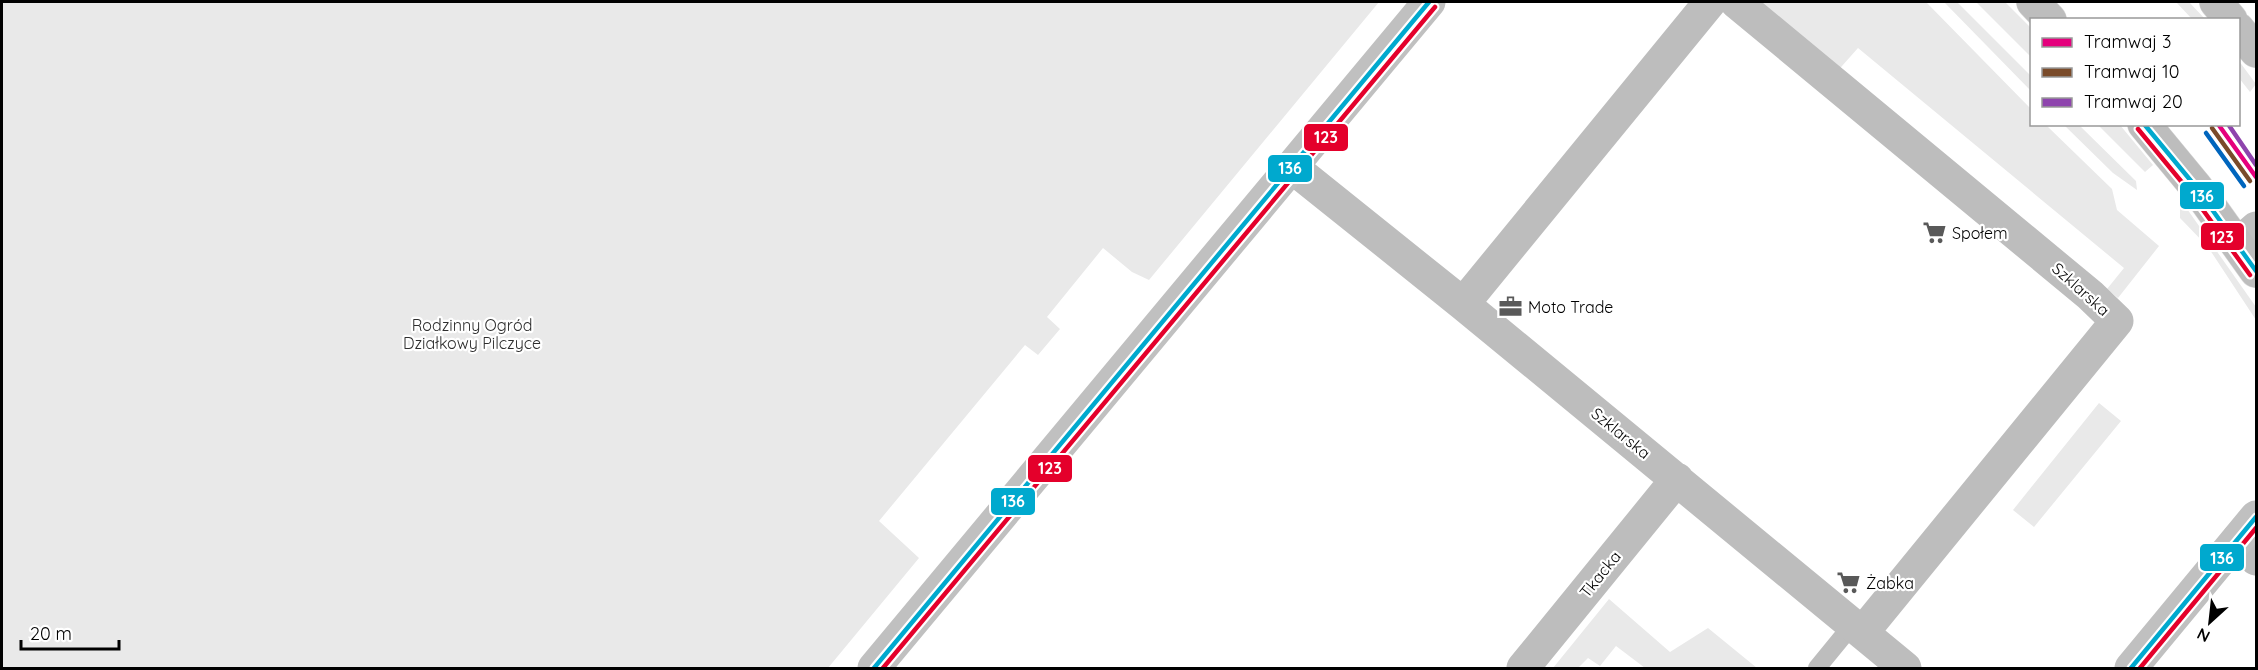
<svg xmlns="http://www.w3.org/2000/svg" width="2258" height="670" viewBox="0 0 2258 670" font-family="Quicksand,sans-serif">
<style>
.green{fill:#e9e9e9}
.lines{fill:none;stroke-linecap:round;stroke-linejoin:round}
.primary-casing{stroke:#dbdbdb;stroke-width:34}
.lane{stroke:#bdbdbd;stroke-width:18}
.street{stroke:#bdbdbd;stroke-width:33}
.secondary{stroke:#c0c0c0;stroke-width:33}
.primary{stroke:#bdbdbd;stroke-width:33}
.bus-1-casing{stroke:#fff;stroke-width:9}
.bus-2-casing{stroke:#fff;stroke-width:9}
.bus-1{stroke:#00a9ce;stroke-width:4.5}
.bus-2{stroke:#e4002b;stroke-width:4.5}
.tram-1-casing{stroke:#fff;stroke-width:9}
.tram-2-casing{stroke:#fff;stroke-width:9}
.tram-3-casing{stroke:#fff;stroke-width:9}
.tram-4-casing{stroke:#fff;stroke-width:9}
.tram-1{stroke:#e5007d;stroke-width:4.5}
.tram-2{stroke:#7a4b2a;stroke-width:4.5}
.tram-3{stroke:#8e44ad;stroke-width:4.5}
.tram-4{stroke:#0065bd;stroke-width:4.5}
.labels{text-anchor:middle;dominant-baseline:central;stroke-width:4.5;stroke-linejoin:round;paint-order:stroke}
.poi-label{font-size:16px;fill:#000;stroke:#fff;text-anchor:start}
.street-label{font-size:16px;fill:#000;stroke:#fff}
.park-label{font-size:16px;fill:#2e2e2e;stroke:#fff}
.line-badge{stroke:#fff;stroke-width:2}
.badge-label{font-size:16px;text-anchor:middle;font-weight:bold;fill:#fff}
</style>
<rect width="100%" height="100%" fill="#fff"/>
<path class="green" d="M 2,2 L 1379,2 L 1149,280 L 1132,272 L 1103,248 L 1047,317 L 1060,329 L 1038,355 L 1025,345 L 879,521 L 919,558 L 828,668 L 2,668 Z
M 1748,2 L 1926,2 L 2031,109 L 2032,124 L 2046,125 L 2112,189 L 2117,210 L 2159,246 L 2118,298 L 2107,289 L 2124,268 L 1858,48 L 1834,75 Z
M 1944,2 L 1957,2 L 2031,76 L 2031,91 Z
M 1976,2 L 2005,2 L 2031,28 L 2031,57 Z
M 2176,2 L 2189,2 L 2205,19 L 2192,19 Z
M 2239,61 L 2256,84 L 2250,92 L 2239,78 Z
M 2064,125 L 2079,125 L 2136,181 L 2137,190 L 2113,173 Z
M 2098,125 L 2120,125 L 2153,165 L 2145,172 Z
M 2185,206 L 2256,307 L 2256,320 L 2208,247 L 2180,218 L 2180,209 Z
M 2099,403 L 2121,421 L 2034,527 L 2013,510 Z
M 1609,599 L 1670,652 L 1708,628 L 1757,668 L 1645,668 L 1616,646 L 1600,666 L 1588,658 L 1578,668 L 1553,668 Z"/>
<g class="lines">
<defs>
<path id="primary" d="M 2033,2 L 2050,20
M 2216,2 L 2231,20
M 2238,29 L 2256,51
M 2144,124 L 2196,187 L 2256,271"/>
</defs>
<use href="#primary" class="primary-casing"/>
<path class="lane" d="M 1817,668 L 1853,624"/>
<path class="street" d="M 1736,2 L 2090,295 L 2117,321 L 1863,632
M 1292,167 L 1463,304 L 1905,668
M 1463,304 L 1710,2
M 2239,538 L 2256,559
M 1523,668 L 1677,479"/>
<path class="secondary" d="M 2239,243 L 2256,228
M 874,668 L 1429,2
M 2131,668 L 2256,517"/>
<use href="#primary" class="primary"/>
<defs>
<path id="bus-1" d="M 2144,124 L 2196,187 L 2256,271
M 874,668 L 1429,2
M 2131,668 L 2256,517"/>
<path id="bus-2" d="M 2138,129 L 2190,192 L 2250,275
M 883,668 L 1435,7
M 2140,668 L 2256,528"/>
</defs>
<use href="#bus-1" class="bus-1-casing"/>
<use href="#bus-2" class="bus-2-casing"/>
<use href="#bus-1" class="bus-1"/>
<use href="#bus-2" class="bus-2"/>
<defs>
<path id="tram-1" d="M 2218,124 L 2256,177"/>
<path id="tram-2" d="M 2212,128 L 2250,181"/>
<path id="tram-3" d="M 2228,124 L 2256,165"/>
<path id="tram-4" d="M 2206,133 L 2244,186"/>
</defs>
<use href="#tram-1" class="tram-1-casing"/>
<use href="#tram-2" class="tram-2-casing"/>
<use href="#tram-3" class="tram-3-casing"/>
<use href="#tram-4" class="tram-4-casing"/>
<use href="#tram-1" class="tram-1"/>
<use href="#tram-2" class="tram-2"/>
<use href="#tram-3" class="tram-3"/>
<use href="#tram-4" class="tram-4"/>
</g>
<defs>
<symbol id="supermarket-bare" viewBox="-9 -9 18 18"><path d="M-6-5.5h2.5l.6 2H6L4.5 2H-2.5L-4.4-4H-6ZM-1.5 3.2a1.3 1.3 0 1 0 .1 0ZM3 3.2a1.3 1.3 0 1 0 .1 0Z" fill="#595959" stroke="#fff" stroke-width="2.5" paint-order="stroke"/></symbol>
<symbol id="office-bare" viewBox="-9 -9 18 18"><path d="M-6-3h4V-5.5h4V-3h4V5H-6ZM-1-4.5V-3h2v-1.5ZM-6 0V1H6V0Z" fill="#595959" stroke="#fff" stroke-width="2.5" paint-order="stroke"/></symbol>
</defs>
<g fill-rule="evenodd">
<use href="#supermarket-bare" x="1918" y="216" width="33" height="33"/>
<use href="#office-bare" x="1494" y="290" width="33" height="33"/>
<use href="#supermarket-bare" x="1832" y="566" width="33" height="33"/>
</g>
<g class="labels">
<g class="poi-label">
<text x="1952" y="233">Społem</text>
<text x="1528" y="307">Moto Trade</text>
<text x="1866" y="583">Żabka</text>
</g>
<g class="street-label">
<text transform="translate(2081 289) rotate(42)">Szklarska</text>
<text transform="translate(1621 433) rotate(39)">Szklarska</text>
<text transform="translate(1600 574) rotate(-51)">Tkacka</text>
</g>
<g class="park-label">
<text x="472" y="325">Rodzinny Ogród<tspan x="472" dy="18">Działkowy Pilczyce</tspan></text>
</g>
</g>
<g class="line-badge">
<rect x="1303" y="123" width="46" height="29" rx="6" fill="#e4002b"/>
<rect x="1267" y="154" width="46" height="29" rx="6" fill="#00a9ce"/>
<rect x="2179" y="181" width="46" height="29" rx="6" fill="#00a9ce"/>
<rect x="2200" y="222" width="45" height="29" rx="6" fill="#e4002b"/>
<rect x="1027" y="454" width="46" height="29" rx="6" fill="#e4002b"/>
<rect x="990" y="487" width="46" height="29" rx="6" fill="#00a9ce"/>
<rect x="2199" y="543" width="46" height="29" rx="6" fill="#00a9ce"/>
</g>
<g class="badge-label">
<text x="1326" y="143">123</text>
<text x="1290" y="174">136</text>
<text x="2202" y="202">136</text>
<text x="2222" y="243">123</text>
<text x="1050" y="474">123</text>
<text x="1013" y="507">136</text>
<text x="2222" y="564">136</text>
</g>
<rect width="2258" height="670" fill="none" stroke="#000000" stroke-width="6"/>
<rect x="2030" y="18" width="210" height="108" fill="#ffffff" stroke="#999999" stroke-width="1.5"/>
<rect x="2042" y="38" width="30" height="9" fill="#e5007d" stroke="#999999" stroke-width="1.5"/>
<text x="2084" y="48" font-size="18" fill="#000000">Tramwaj 3</text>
<rect x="2042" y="68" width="30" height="9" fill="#7a4b2a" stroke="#999999" stroke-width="1.5"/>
<text x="2084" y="78" font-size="18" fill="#000000">Tramwaj 10</text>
<rect x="2042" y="98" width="30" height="9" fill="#8e44ad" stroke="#999999" stroke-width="1.5"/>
<text x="2084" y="108" font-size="18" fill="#000000">Tramwaj 20</text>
<g transform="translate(2210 622) rotate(207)" stroke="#ffffff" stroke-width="4.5" paint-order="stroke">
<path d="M0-4.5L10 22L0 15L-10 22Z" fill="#000000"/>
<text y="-9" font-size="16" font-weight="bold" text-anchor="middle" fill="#000000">N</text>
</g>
<path d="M21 640v9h98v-9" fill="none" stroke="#000000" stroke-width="3"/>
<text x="30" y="640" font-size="18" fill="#000000" stroke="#ffffff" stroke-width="4.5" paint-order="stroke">20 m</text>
</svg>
